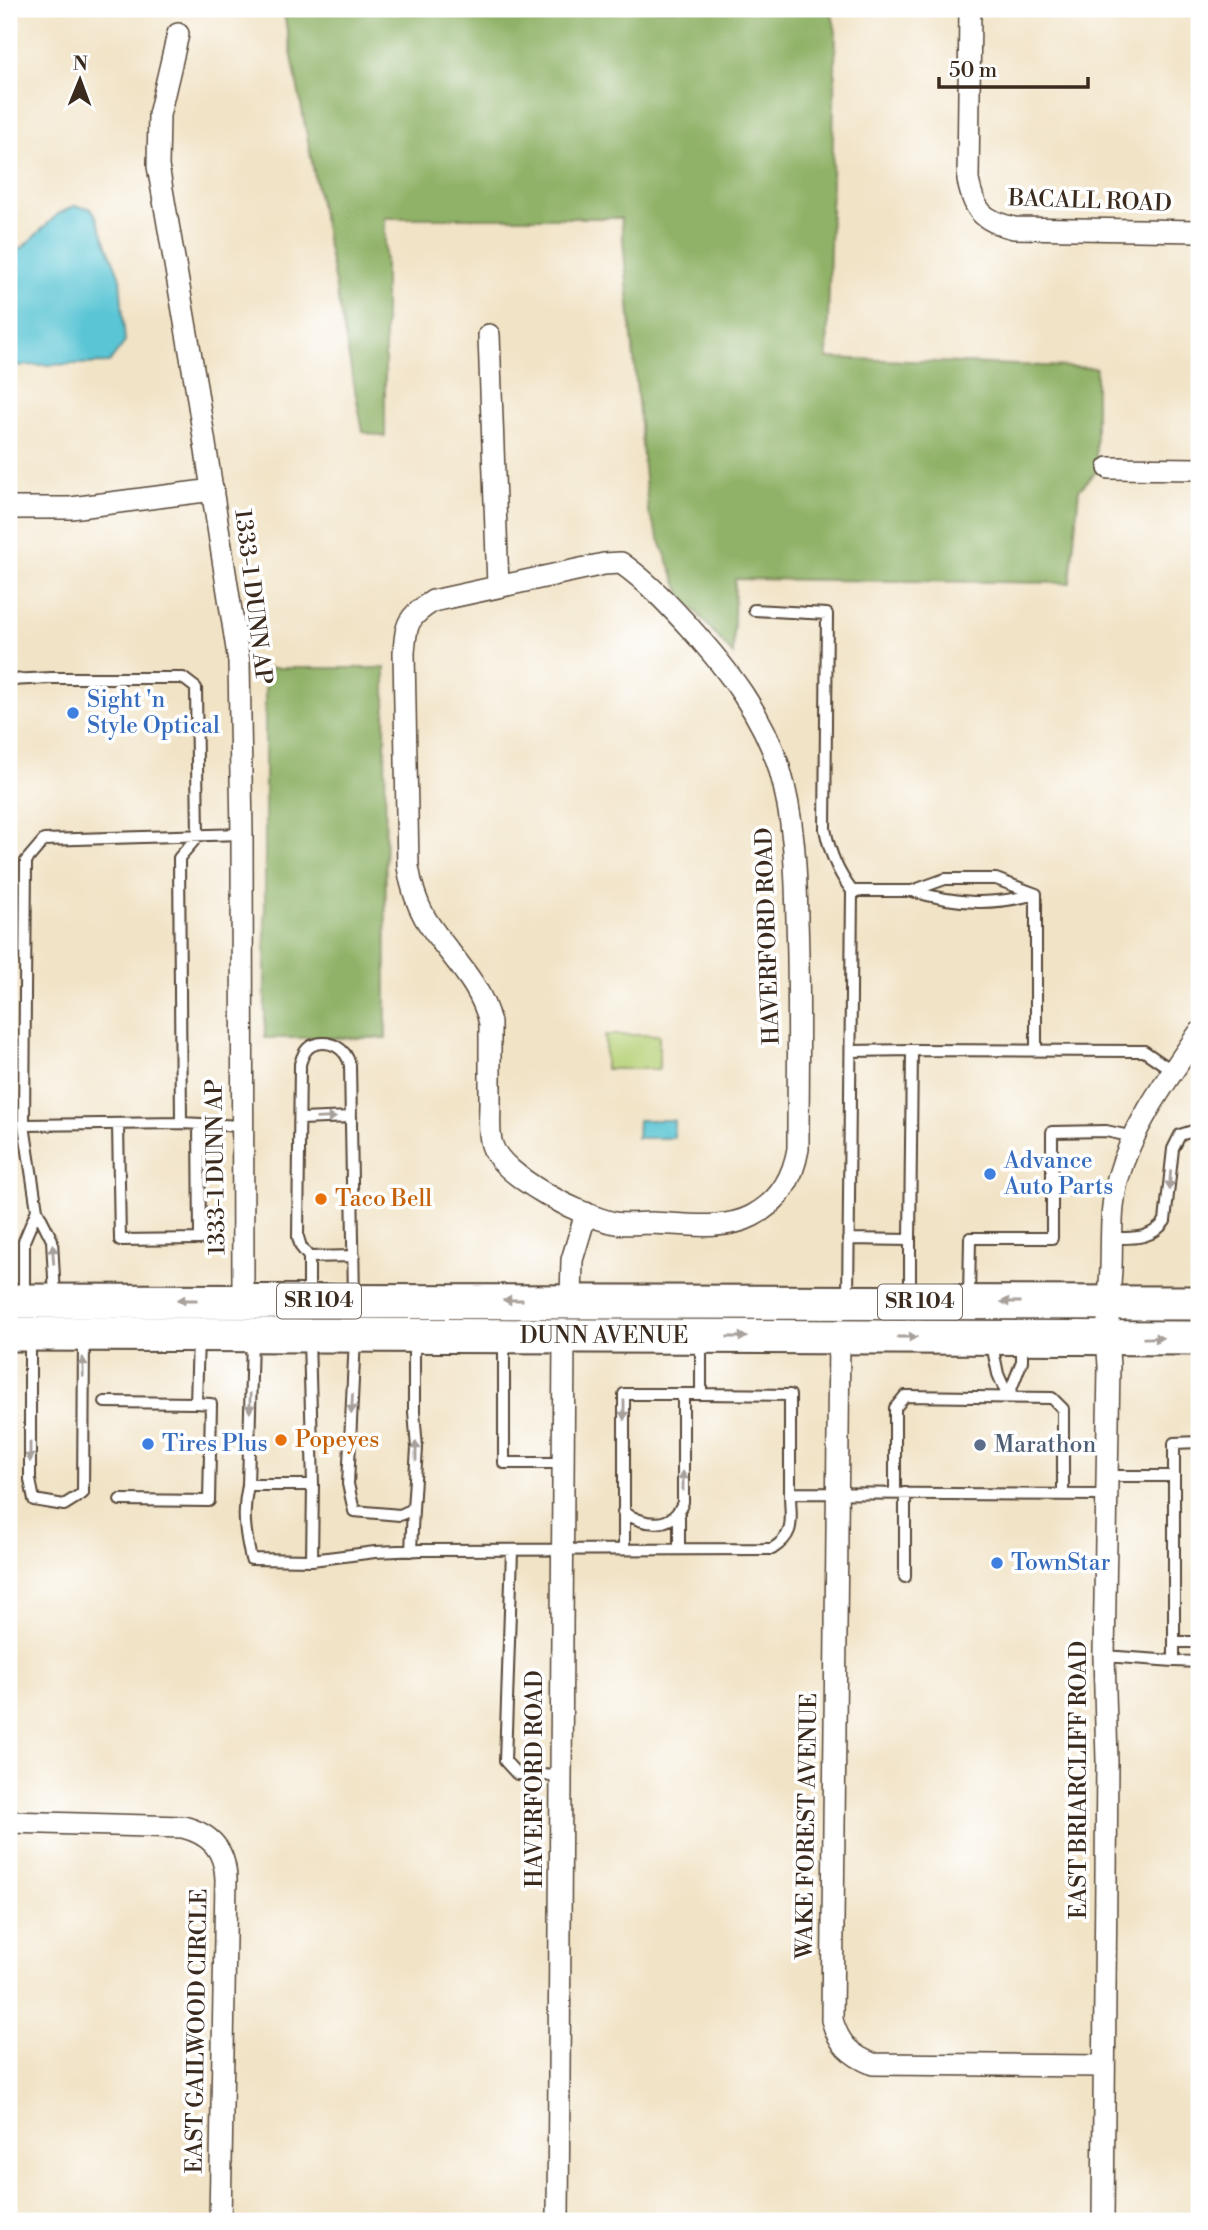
<svg xmlns="http://www.w3.org/2000/svg" width="1208" height="2230" viewBox="0 0 1208 2230" font-family="'Libre Bodoni',serif">
<style>
.green{fill:#b6d076;stroke:#787d4a;stroke-width:2}
.forest{fill:#90b267;stroke:#666e42;stroke-width:2}
.water{fill:#5ac5d4;stroke:#4a7879;stroke-width:2}
.lines{fill:none;stroke-linecap:round;stroke-linejoin:round}
.service-casing{stroke:#564637;stroke-width:14}
.minor-casing{stroke:#564637;stroke-width:24}
.primary-casing{stroke:#564637;stroke-width:37}
.service{stroke:#fff;stroke-width:10}
.minor{stroke:#fff;stroke-width:21}
.primary{stroke:#fff;stroke-width:33}
.oneway{fill:#a79f9a}
.shop-dot{fill:#3f7fe0;stroke:#fff;stroke-width:2.5}
.food-dot{fill:#e8710a;stroke:#fff;stroke-width:2.5}
.service-dot{fill:#5c6f8a;stroke:#fff;stroke-width:2.5}
.labels{text-anchor:middle;dominant-baseline:central;stroke-width:7;stroke-linejoin:round;paint-order:stroke}
.shield{fill:#fff;stroke:#766a62;stroke-width:2}
.shield-label{font-size:21px;font-weight:bold;fill:#3b2a1e}
.street-label{font-size:23px;fill:#3b2a1e;stroke:#fff}
.shop-label{font-size:23px;fill:#366cbe;stroke:#fff;text-anchor:start}
.food-label{font-size:23px;fill:#c56008;stroke:#fff;text-anchor:start}
.service-label{font-size:23px;fill:#4e5e75;stroke:#fff;text-anchor:start}
</style>
<rect width="100%" height="100%" fill="#fff"/>
<filter id="ink" filterUnits="userSpaceOnUse"><feTurbulence type="fractalNoise" baseFrequency=".0143" numOctaves="2"/><feDisplacementMap in="SourceGraphic" scale="14" xChannelSelector="R" yChannelSelector="G"/><feConvolveMatrix kernelMatrix="1 2 1 2 8 2 1 2 1" color-interpolation-filters="sRGB"/></filter>
<filter id="wash" filterUnits="userSpaceOnUse"><feTurbulence type="fractalNoise" baseFrequency=".00686" numOctaves="4" result="noise"/><feDisplacementMap in="SourceGraphic" scale="28" xChannelSelector="R" yChannelSelector="G"/><feGaussianBlur stdDeviation="1.57" result="paint"/><feColorMatrix in="noise" values="0 0 0 0 0 0 0 0 0 0 0 0 0 0 0 0 0 1.4 0 .05"/><feComposite in="paint" operator="in"/></filter>
<g filter="url(#wash)">
<rect width="100%" height="100%" fill="#f1e3c6"/>
<path class="green" d="M 605,1035 L 659,1035 L 659,1069 L 605,1069 Z"/>
<path class="forest" d="M 283,9 L 831,9 L 836,32 L 827,358 L 1096,368 L 1096,472 L 1079,490 L 1070,583 L 735,579 L 733,655 L 681,594 L 648,511 L 621,218 L 385,218 L 385,437 L 363,432 Z
M 265,668 L 385,668 L 386,1038 L 265,1038 Z"/>
<path class="water" d="M 74,206 L 90,208 L 95,214 L 120,278 L 125,342 L 109,363 L 9,366 L 9,249 L 22,248 L 58,214 Z
M 638,1120 L 674,1120 L 674,1138 L 637,1138 Z"/>
</g>
<g filter="url(#ink)">
<g class="lines">
<defs>
<path id="service" d="M 754,610 L 827,614 L 825,829 C 830,853 837,871 852,891 L 848,1299
M 9,680 L 52,678 L 183,678 L 196,688 L 198,836 L 179,858 L 181,1123
M 852,891 L 912,891 L 945,879 L 996,879 L 1036,894 L 1036,1050
M 912,891 C 957,904 991,906 1036,894
M 851,1051 L 912,1050
M 301,1119 L 351,1117
M 118,1124 L 120,1240 L 200,1239 L 199,1124
M 24,1125 L 181,1123 L 242,1126
M 1111,1238 C 1133,1238 1151,1240 1165,1221 L 1173,1149 L 1180,1135 L 1199,1129
M 848,1239 L 910,1240 L 912,1050 L 1144,1051 L 1173,1071
M 910,1240 L 910,1300
M 309,1257 L 354,1256
M 24,1296 L 24,1241 L 37,1210
M 55,1296 L 52,1240 L 37,1210 L 24,1125 L 26,861 L 44,840 L 242,834
M 309,1299 L 309,1257 L 301,1247 L 298,1237 L 300,1064 C 302,1057 305,1048 313,1045 C 330,1039 346,1048 350,1065 L 354,1298
M 969,1299 L 970,1238 L 1052,1238 L 1052,1132 L 1106,1131 L 1134,1137
M 30,1337 L 30,1480 L 34,1500 L 64,1505 L 83,1493 L 84,1337
M 252,1338 L 248,1485 C 242,1512 245,1533 251,1559 L 312,1560 L 375,1552 L 421,1550 L 772,1549 C 797,1533 790,1520 790,1493 L 1106,1495
M 355,1338 L 348,1484 L 354,1511 L 400,1515 L 413,1509 L 417,1448 L 414,1412 L 414,1340
M 309,1339 L 313,1485 L 312,1560
M 504,1339 L 504,1463 L 563,1463
M 701,1339 L 701,1394 L 790,1395 L 790,1493
M 991,1340 L 998,1374 L 1008,1397 L 1022,1361 L 1022,1342
M 105,1402 L 196,1403 L 198,1338
M 1107,1476 L 1174,1476 L 1174,1443 L 1199,1442
M 1174,1476 L 1174,1661 L 1199,1662
M 248,1485 L 313,1485
M 895,1493 L 895,1408 L 905,1396 L 1052,1398 L 1063,1409 L 1063,1495
M 905,1493 L 905,1577
M 120,1500 L 209,1501 L 211,1404 L 196,1403
M 623,1512 C 645,1526 673,1530 683,1502 L 683,1394
M 679,1512 L 679,1549
M 624,1549 L 624,1394 L 701,1394
M 411,1551 L 413,1509
M 512,1551 L 505,1761 L 517,1774 L 561,1776
M 1174,1642 L 1199,1642
M 1104,1656 L 1174,1661"/>
<path id="minor" d="M 970,9 L 968,180 C 974,211 983,221 1014,228 L 1199,231
M 178,34 L 159,115 L 158,166 L 195,380 L 239,662 L 242,834 L 243,1300
M 489,335 L 498,586
M 1109,468 L 1199,469
M 9,508 L 71,508 L 213,490
M 621,563 C 648,582 669,605 691,629 C 728,670 762,714 779,767 C 794,817 796,868 797,920 C 800,996 798,1073 798,1149 C 793,1178 779,1202 752,1216 C 723,1231 684,1224 652,1223 C 640,1223 627,1225 615,1223 C 583,1217 502,1177 492,1145 C 488,1132 490,1116 490,1103 C 490,1076 490,1049 490,1023 C 480,980 447,954 425,918 C 416,902 411,885 408,867 L 404,653 C 406,624 407,617 433,601 L 604,564 Z
M 571,1300 L 572,1260 L 586,1213
M 839,1337 L 832,2020 C 839,2044 850,2055 873,2064 L 1104,2066
M 9,1822 L 183,1827 C 211,1834 225,1850 226,1879 L 220,2221
M 558,2221 L 564,1336
M 1103,2221 L 1107,1761 L 1104,1656 L 1109,1366 C 1106,1334 1109,1302 1111,1269 C 1112,1239 1110,1208 1118,1178 C 1133,1125 1168,1078 1199,1033"/>
<path id="primary" d="M 9,1301 L 1199,1303
M 9,1334 L 1199,1338"/>
</defs>
<use href="#service" class="service-casing"/>
<use href="#minor" class="minor-casing"/>
<use href="#primary" class="primary-casing"/>
<use href="#service" class="service"/>
<use href="#minor" class="minor"/>
<use href="#primary" class="primary"/>
</g>
<defs><path id="oneway-solid" d="M-6-.8H1V-3.2L6.5 0L1 3.2V.8H-6Z" transform="scale(1.75)"/></defs>
<g class="oneway">
<use href="#oneway-solid" transform="translate(326 1118) rotate(-2)"/>
<use href="#oneway-solid" transform="translate(1170 1180) rotate(94)"/>
<use href="#oneway-solid" transform="translate(53 1254) rotate(-94)"/>
<use href="#oneway-solid" transform="translate(187 1300) rotate(180)"/>
<use href="#oneway-solid" transform="translate(513 1300) rotate(180)"/>
<use href="#oneway-solid" transform="translate(1011 1302) rotate(-180)"/>
<use href="#oneway-solid" transform="translate(737 1337)"/>
<use href="#oneway-solid" transform="translate(907 1337)"/>
<use href="#oneway-solid" transform="translate(1153 1338) rotate(-1)"/>
<use href="#oneway-solid" transform="translate(83 1367) rotate(-91)"/>
<use href="#oneway-solid" transform="translate(250 1403) rotate(91)"/>
<use href="#oneway-solid" transform="translate(352 1404) rotate(93)"/>
<use href="#oneway-solid" transform="translate(624 1410) rotate(90)"/>
<use href="#oneway-solid" transform="translate(416 1451) rotate(-90)"/>
<use href="#oneway-solid" transform="translate(30 1452) rotate(90)"/>
<use href="#oneway-solid" transform="translate(683 1481) rotate(-90)"/>
</g>
</g>
<g class="shop-dot">
<circle cx="73" cy="713" r="7"/>
<circle cx="990" cy="1174" r="7"/>
<circle cx="148" cy="1444" r="7"/>
<circle cx="997" cy="1563" r="7"/>
</g>
<g class="food-dot">
<circle cx="321" cy="1199" r="7"/>
<circle cx="281" cy="1440" r="7"/>
</g>
<circle class="service-dot" cx="980" cy="1445" r="7"/>
<g class="labels">
<g class="shield">
<rect x="277" y="1283.5" width="84" height="35" rx="5"/>
<rect x="878" y="1284.5" width="84" height="35" rx="5"/>
</g>
<g class="shield-label">
<text x="319" y="1301">SR 104</text>
<text x="920" y="1302">SR 104</text>
</g>
<g class="street-label">
<text transform="translate(1090 201) rotate(2)">BACALL ROAD</text>
<text transform="translate(253 597) rotate(83)">1333-1 DUNN AP</text>
<text transform="translate(768 936) rotate(-92)">HAVERFORD ROAD</text>
<text transform="translate(216 1167) rotate(-91)">1333-1 DUNN AP</text>
<text x="604" y="1336">DUNN AVENUE</text>
<text transform="translate(535 1779) rotate(-90)">HAVERFORD ROAD</text>
<text transform="translate(1079 1780) rotate(-90)">EAST BRIARCLIFF ROAD</text>
<text transform="translate(807 1826) rotate(-89)">WAKE FOREST AVENUE</text>
<text transform="translate(197 2031) rotate(-89)">EAST GAILWOOD CIRCLE</text>
</g>
<g class="shop-label">
<text x="87" y="700">Sight 'n<tspan x="87" dy="26">Style Optical</tspan></text>
<text x="1004" y="1161">Advance<tspan x="1004" dy="26">Auto Parts</tspan></text>
<text x="162" y="1444">Tires Plus</text>
<text x="1011" y="1563">TownStar</text>
</g>
<g class="food-label">
<text x="335" y="1199">Taco Bell</text>
<text x="295" y="1440">Popeyes</text>
</g>
<g class="service-label">
<text x="994" y="1445">Marathon</text>
</g>
</g>
<rect width="1208" height="2230" fill="none" stroke="#fff" stroke-width="35"/>
<g transform="translate(80 80) rotate(1)" stroke="#ffffff" stroke-width="5" paint-order="stroke">
<path d="M0-5L12 26L0 18L-12 26Z" fill="#3b2a1e"/>
<text y="-10" font-size="19" font-weight="bold" text-anchor="middle" fill="#3b2a1e">N</text>
</g>
<path d="M939 77v10h149v-10" fill="none" stroke="#3b2a1e" stroke-width="3.5"/>
<text x="949" y="77" font-size="21" fill="#3b2a1e" stroke="#ffffff" stroke-width="5" paint-order="stroke">50 m</text>
</svg>
